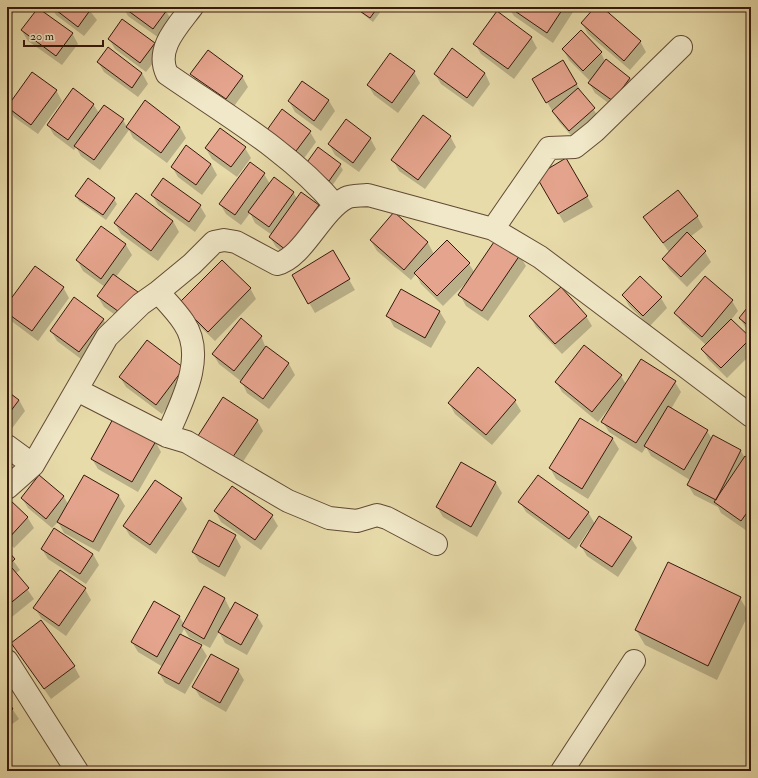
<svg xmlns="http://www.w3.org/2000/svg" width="758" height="778" viewBox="0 0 758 778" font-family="'IM FELL Double Pica',serif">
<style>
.shadow{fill:#0003}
.building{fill:#e5a48d;stroke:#36190c}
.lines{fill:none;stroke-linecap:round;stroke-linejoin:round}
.minor-casing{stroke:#624a34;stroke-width:24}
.minor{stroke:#f0e8c8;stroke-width:22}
</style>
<rect width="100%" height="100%" fill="#e8dbaa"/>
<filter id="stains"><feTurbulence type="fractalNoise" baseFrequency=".005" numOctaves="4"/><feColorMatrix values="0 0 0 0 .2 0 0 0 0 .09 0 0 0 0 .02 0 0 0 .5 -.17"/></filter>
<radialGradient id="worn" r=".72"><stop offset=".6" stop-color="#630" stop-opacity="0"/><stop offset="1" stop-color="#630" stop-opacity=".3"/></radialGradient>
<path class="shadow" d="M 7,7 L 17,7 L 8,20 L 7,19 Z
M 51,7 L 87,7 L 97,20 L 84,36 L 56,15 Z
M 123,7 L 161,7 L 166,11 L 172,21 L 159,38 L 128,16 Z
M 354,7 L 384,7 L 373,22 Z
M 508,7 L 570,7 L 573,12 L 553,43 L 514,16 Z
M 597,7 L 601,7 L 640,41 L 646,52 L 630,70 L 588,34 L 582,23 Z
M 22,31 L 72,33 L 78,44 L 62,65 L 28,41 Z
M 531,37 L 537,48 L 514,79 L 481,54 L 475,44 Z
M 109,39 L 154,43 L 160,54 L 146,72 L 115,49 Z
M 563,49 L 601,53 L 605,61 L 630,78 L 636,89 L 619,111 L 595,93 L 589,83 L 590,81 L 569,60 Z
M 390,55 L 414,72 L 420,83 L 398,113 L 374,95 L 368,85 Z
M 563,61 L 582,93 L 600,119 L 576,141 L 559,122 L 533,79 Z
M 98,62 L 142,73 L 148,84 L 138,97 L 104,72 Z
M 485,73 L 490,84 L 473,107 L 441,84 L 435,74 Z
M 192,74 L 242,76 L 248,87 L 232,109 L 198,84 Z
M 303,82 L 329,101 L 335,111 L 321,131 L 295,112 L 289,101 Z
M 56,90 L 62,101 L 38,134 L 14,117 L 8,107 Z
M 93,104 L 99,113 L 123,120 L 127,127 L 180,127 L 186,138 L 167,163 L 133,138 L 129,130 L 100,170 L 81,156 L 76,147 L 74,150 L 54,135 L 48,125 Z
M 268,130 L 310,132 L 316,142 L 302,161 Z
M 450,136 L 456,147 L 425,189 L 399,171 L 393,160 Z
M 370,138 L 376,149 L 359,172 L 335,155 L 329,144 Z
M 245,148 L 251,158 L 237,177 L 212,159 L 206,149 Z
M 318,149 L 340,165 L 343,170 L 332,186 L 310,170 Z
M 566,159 L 593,207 L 564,223 L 537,176 Z
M 250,163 L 264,174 L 270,184 L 293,192 L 297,199 L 318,206 L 324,216 L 292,260 L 276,247 L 270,237 L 272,235 L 255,223 L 250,213 L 241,225 L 226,214 L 220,204 Z
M 211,164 L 217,175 L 202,195 L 178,177 L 172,167 Z
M 152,195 L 200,206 L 206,216 L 195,232 L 158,205 Z
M 76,196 L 114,199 L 117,204 L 106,220 L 79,201 Z
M 394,214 L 428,243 L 434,254 L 469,264 L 475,273 L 520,256 L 526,266 L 488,321 L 466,306 L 460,295 L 468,281 L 443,306 L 421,284 L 416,274 L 411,280 L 377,251 L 371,241 Z
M 697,216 L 703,227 L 690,237 L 705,252 L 711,262 L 687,287 L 669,269 L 663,259 L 669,252 L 644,217 Z
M 173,221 L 179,232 L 158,261 L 121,234 L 115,223 Z
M 101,227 L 126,245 L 132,255 L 116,277 L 137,293 L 143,303 L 128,324 L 104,307 L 98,297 L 105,287 L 83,271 L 77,260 Z
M 333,252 L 355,290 L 315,313 L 293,275 Z
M 640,277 L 661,298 L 667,308 L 650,326 L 629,306 L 623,295 Z
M 63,287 L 69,298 L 38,341 L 10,320 L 7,315 L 7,306 Z
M 250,288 L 256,299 L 215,341 L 187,314 Z
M 402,291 L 440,312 L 446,322 L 431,348 L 394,327 L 388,316 Z
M 732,301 L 738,311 L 731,320 L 750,339 L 751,354 L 727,378 L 708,359 L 702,349 L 706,345 L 682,323 L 676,313 Z
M 751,305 L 751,332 L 746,328 L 740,318 Z
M 530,316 L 586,316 L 592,326 L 562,354 L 536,327 Z
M 103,319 L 109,330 L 85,362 L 57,341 L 51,331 Z
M 261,336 L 266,348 L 289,364 L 295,375 L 269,409 L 247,393 L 242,382 L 219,364 L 213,354 Z
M 147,341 L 189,379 L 162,414 L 126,387 L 120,377 Z
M 621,376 L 626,384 L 675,382 L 681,392 L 671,409 L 707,431 L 712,439 L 713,436 L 741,451 L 745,458 L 751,461 L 751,525 L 747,531 L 721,513 L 718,507 L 694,495 L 688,485 L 690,480 L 651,456 L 646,447 L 642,453 L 609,432 L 603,422 L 611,408 L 610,407 L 598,422 L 562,392 L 556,382 Z
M 7,392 L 19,400 L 25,411 L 7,435 Z
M 515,401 L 521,411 L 492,445 L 455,414 L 449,403 Z
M 581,419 L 613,439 L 619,449 L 588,499 L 556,479 L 550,468 Z
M 257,420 L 263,431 L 235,474 L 201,452 Z
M 155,441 L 161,452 L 138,492 L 98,469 L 92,459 Z
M 462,463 L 496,483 L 502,493 L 477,537 L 443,517 L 437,507 Z
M 84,476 L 119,496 L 125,506 L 99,552 L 64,533 L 58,522 L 52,528 L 28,508 L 22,498 L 39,477 L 64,497 L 68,504 Z
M 155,481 L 181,499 L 187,509 L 156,554 L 130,536 L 124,526 Z
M 9,500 L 28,518 L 34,528 L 14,548 L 7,541 L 7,502 Z
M 520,502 L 588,512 L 595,524 L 631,538 L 637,548 L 618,577 L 587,556 L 581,546 L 591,531 L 589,530 L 576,549 L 526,512 Z
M 215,511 L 272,516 L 278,526 L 261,550 L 221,522 Z
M 209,522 L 235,536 L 241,547 L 225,577 L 199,562 L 193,552 Z
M 42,549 L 93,554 L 99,565 L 86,584 L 48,559 Z
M 7,552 L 20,570 L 16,573 L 34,599 L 7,621 Z
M 60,571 L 85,589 L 91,600 L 66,636 L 41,618 L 35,608 Z
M 204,588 L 225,599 L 231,611 L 257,616 L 263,626 L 247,655 L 225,643 L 219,632 L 210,648 L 189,637 L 184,629 L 181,635 L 201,646 L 207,656 L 185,694 L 165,683 L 159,673 L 163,667 L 138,652 L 132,642 L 179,616 L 184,624 Z
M 740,598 L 749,613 L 717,680 L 645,645 L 636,630 Z
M 12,644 L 74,666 L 80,677 L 51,699 Z
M 238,670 L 244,680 L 226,712 L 200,697 L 194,687 Z
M 7,701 L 19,719 L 7,728 Z"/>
<path class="building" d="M 52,7 L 89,7 L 91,9 L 78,27 Z
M 123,7 L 162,7 L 167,10 L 153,29 Z
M 354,7 L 378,7 L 370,18 Z
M 509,7 L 564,7 L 547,33 Z
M 595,7 L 602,7 L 641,41 L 624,61 L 581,23 Z
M 38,8 L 73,33 L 56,56 L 21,30 Z
M 497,11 L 532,37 L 508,69 L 473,44 Z
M 122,19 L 155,43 L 140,63 L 108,39 Z
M 581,30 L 602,52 L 583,71 L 562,49 Z
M 108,47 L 142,73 L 132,88 L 97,62 Z
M 452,48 L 485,73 L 467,98 L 434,74 Z
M 208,50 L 243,76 L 226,99 L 190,74 Z
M 390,53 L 415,71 L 392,103 L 367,85 Z
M 606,59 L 630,78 L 613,101 L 588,83 Z
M 563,60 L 577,84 L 546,103 L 532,79 Z
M 32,72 L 57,90 L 31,125 L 7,107 Z
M 302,81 L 329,100 L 314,121 L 288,101 Z
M 73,88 L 94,104 L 68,140 L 47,125 Z
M 578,88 L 595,108 L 569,131 L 552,111 Z
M 145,100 L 180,127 L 161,153 L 126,127 Z
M 104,105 L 124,119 L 94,160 L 74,146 Z
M 282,109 L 311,131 L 296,151 L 267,130 Z
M 423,115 L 451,136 L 418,180 L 391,160 Z
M 346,119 L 371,138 L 353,163 L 328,144 Z
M 220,128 L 246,147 L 231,167 L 205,148 Z
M 186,145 L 211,164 L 196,185 L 171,167 Z
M 318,147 L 341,164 L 329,181 L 305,165 Z
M 566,158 L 588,196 L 558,214 L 536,176 Z
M 250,162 L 265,173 L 235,215 L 219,204 Z
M 274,177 L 294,192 L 269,227 L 248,212 Z
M 88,178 L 115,198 L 103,215 L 75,196 Z
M 163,178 L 201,205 L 189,222 L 151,195 Z
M 678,190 L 698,216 L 663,243 L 643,217 Z
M 301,192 L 319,205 L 286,250 L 269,237 Z
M 136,193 L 173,221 L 151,251 L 114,223 Z
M 394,212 L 428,242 L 404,270 L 370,240 Z
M 101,226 L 126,244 L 101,279 L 76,260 Z
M 687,232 L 706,251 L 681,277 L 662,259 Z
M 496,239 L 520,255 L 482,311 L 458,295 Z
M 447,240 L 470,263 L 437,296 L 414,273 Z
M 333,250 L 350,279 L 308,304 L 292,275 Z
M 222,260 L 251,288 L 208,332 L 179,303 Z
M 35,266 L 64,287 L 32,331 L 7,313 L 7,304 Z
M 113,274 L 138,292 L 122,314 L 97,296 Z
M 640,276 L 662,297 L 643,316 L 622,295 Z
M 705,276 L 733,300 L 702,337 L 674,313 Z
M 561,287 L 587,316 L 555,344 L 529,316 Z
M 401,289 L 440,311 L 425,338 L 386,316 Z
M 74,297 L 104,319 L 79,352 L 50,331 Z
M 751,303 L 751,328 L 739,318 Z
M 241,318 L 262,336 L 234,371 L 212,354 Z
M 731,319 L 751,338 L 721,368 L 701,349 Z
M 147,340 L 184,368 L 156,405 L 119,377 Z
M 584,345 L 622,375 L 592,412 L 555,382 Z
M 266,346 L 289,363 L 263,399 L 240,382 Z
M 641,359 L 676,381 L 636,443 L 601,422 Z
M 478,367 L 516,400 L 486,435 L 448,403 Z
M 7,391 L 19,400 L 7,416 Z
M 223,397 L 258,420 L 228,464 L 194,442 Z
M 668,406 L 708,430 L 684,470 L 644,446 Z
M 114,417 L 156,441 L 132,482 L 91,459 Z
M 580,418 L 613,438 L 582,489 L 549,468 Z
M 713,435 L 741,450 L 716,500 L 687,485 Z
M 745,456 L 751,460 L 751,507 L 741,521 L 714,502 Z
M 461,462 L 496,482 L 471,527 L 436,507 Z
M 39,475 L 64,496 L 46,519 L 21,498 Z
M 84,475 L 119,495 L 93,542 L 57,522 Z
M 538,475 L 589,512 L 569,539 L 518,502 Z
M 155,480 L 182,498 L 150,545 L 123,526 Z
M 232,486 L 273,515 L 255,540 L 214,511 Z
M 9,499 L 28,517 L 8,539 L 7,500 Z
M 599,516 L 632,537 L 612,567 L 580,546 Z
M 209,520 L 236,535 L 219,567 L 192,552 Z
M 54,528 L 93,554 L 80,574 L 41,549 Z
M 7,550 L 15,559 L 7,566 Z
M 668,562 L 741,597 L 708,666 L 635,630 Z
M 12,568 L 29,588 L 7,606 L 7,572 Z
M 60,570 L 86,588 L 59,626 L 33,608 Z
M 204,586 L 225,598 L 204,639 L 182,626 Z
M 154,601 L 180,616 L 157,657 L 131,642 Z
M 235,602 L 258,615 L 241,645 L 218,632 Z
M 41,620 L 75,666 L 44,689 L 11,643 Z
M 180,634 L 202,645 L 179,684 L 158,673 Z
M 211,654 L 239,669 L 220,703 L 192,687 Z
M 7,700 L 13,709 L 7,713 Z"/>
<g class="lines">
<defs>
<path id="minor" d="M 192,7 C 177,27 155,49 167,74 C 223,113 291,152 335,205
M 493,229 L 549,148 L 575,147 L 595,131 L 681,47
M 158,292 C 167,302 177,312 184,323 C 207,357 181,403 167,436
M 77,390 L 167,436 L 187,442 L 288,501 L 329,518 L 357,521 L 377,515 L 387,518 L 436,544
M 7,446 L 33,465
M 7,488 L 33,465 L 107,337 L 141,304 L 158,292 L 192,264 L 214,242 L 224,240 L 236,242 L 277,264 C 303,258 321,211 346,198 C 352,195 361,196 368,195 L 493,229 L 540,257 L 751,416
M 7,661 L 77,771
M 562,771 L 634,661"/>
</defs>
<use href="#minor" class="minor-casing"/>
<use href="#minor" class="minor"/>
</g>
<rect width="758" height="778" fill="none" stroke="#e8dbaa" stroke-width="24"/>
<rect x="8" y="8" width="742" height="762" fill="none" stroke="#36190c" stroke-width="2"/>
<rect x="12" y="12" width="734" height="754" fill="none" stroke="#36190c"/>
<path d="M24 40v6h79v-6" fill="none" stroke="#36190c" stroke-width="2"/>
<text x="30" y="40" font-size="12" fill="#36190c" stroke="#f0e8c8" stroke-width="3" paint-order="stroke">20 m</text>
<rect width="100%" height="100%" filter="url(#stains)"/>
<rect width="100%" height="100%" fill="url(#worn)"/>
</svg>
